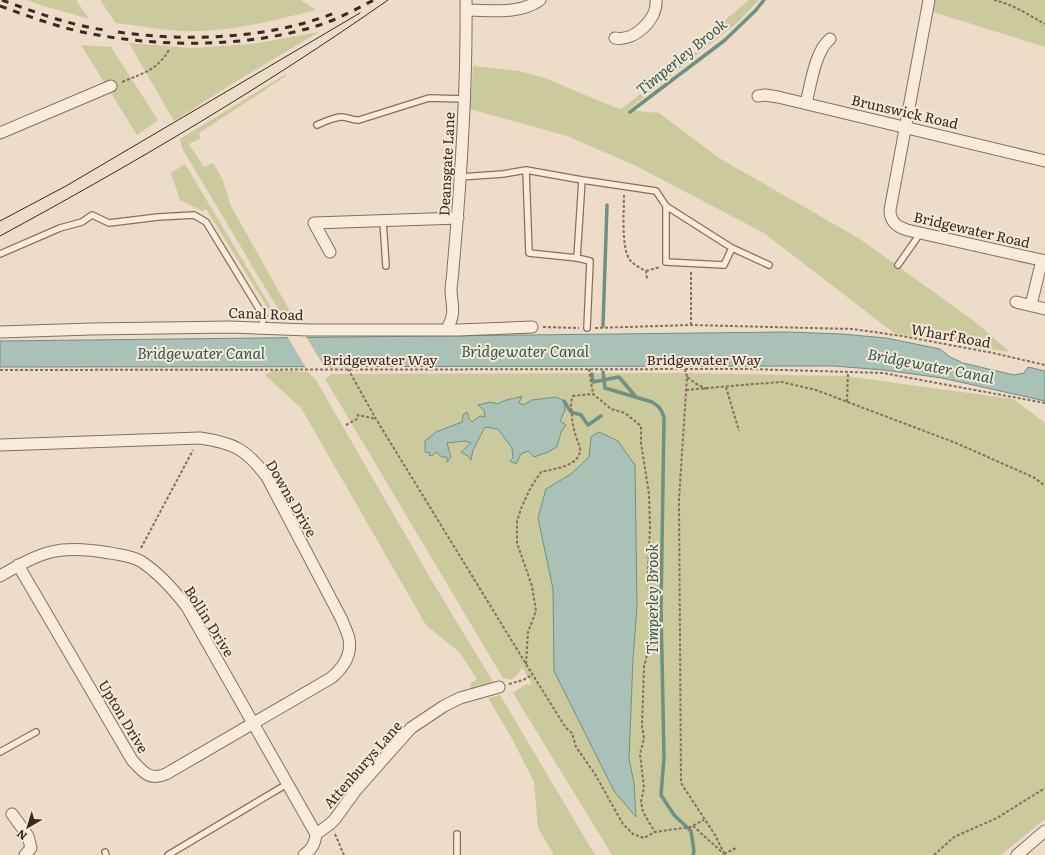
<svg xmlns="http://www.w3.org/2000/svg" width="1045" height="855" viewBox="0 0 1045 855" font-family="Literata,serif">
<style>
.green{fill:#cbca9c}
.water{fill:#a9c1b6;stroke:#6f9083}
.pier{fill:#eddcc8}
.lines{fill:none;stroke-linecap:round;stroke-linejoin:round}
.stream{stroke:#6f9083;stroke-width:3.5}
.lane-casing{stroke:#896e5d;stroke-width:8}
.street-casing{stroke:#896e5d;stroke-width:13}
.path{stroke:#896e5d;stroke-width:2;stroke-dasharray:3 2;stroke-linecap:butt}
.lane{stroke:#f8ebdb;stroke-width:5.5}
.street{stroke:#f8ebdb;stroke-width:11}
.tram{stroke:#3a2920;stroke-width:1}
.rail{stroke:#3a2920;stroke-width:3;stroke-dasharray:7 7;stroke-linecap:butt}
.labels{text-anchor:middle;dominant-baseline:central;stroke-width:4;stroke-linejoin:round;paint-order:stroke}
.street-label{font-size:14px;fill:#3a2920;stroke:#f5e8d7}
.water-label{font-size:15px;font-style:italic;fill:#305950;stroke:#f5e8d7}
</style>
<rect width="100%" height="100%" fill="#eddcc8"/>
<path class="green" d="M 27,0 L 76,0 L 89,19 L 41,5 Z
M 100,0 L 301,0 L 316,10 C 273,21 225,33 180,31 C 159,30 137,25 116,23 Z
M 749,0 L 759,0 L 738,22 L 628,110 L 659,113 L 719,158 L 860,239 L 974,321 L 1010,352 L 894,333 L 764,233 L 634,165 L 567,136 L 470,109 L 473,66 L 519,71 L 545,78 L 616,108 L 621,109 L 712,39 L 712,31 Z
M 931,0 L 1045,0 L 1045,47 L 930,11 Z
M 319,32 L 235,82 L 174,121 L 129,43 L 191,48 L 252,44 Z
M 81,45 L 111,47 L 158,120 L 137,135 Z
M 286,74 L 286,76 L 199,133 L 201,138 L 189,144 L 204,167 L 213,163 L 222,178 L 231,206 L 291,313 L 282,316 L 182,148 L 180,139 Z
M 185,164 L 279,321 L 277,323 L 206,209 L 202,211 L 180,200 L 171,173 Z
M 274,370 L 308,372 L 316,380 L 435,586 L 495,685 L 472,691 L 470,684 L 477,679 L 459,652 L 426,625 L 301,408 L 265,375 Z
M 689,373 L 845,376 L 1013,399 L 1045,423 L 1045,819 L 1001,855 L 612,855 L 513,693 L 526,684 L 532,685 L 522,667 L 519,673 L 511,680 L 503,678 L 325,379 L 332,374 Z
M 500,695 L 595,855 L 554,855 L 538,828 L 534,782 L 510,735 L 488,698 Z"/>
<path class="water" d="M 788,332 L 842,334 L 886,338 L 940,349 L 950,357 L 963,363 L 1014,375 L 1024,373 L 1028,367 L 1045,371 L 1045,401 L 942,378 L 884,370 L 834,366 L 0,367 L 0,341 Z
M 522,396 L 519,403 L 523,405 L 532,400 L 556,397 L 564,401 L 565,410 L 560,421 L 566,425 L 561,432 L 557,447 L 548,452 L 534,457 L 528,451 L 521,454 L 516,464 L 510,461 L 513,458 L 512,448 L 498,429 L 485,427 L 473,450 L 471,460 L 468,456 L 461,452 L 471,443 L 465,441 L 447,443 L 451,457 L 447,462 L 447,457 L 442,457 L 436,452 L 432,456 L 429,455 L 430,453 L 425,452 L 425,441 L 436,432 L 462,422 L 463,415 L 467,412 L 469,419 L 472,422 L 480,416 L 485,417 L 484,410 L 478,405 L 491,402 L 498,404 C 507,398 512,400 522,396 Z
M 599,432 L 618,441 L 635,465 L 637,606 L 633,659 L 629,759 L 634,783 L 636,817 L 614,791 L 554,671 L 553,589 L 538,518 L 546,489 L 571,474 L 589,457 L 591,437 Z"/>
<path class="pier" d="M 305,335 L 325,368 L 306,368 L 287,336 Z"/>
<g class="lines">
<path class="stream" d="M 630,112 L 725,40 L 756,10 L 764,0
M 603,326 L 607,205
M 603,372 L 605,388 L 652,402 C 660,407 662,410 664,418 L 661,608 L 664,758 L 661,795 L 674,815 L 691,831 L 694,851 L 693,855
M 592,374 L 593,382 L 619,377 L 636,397
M 564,401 L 571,412 L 581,415 L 588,425 L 601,416"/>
<defs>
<path id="lane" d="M 317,125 C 324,122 332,118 340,117 C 347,116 352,121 359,120 L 429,98 L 464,99
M 460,177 L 503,174 L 526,170 L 529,253 L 577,258 L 582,180 L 526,170
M 582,180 L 656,191 L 666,206 L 666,262 L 724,265 L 732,248 L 769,265
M 666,206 L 732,248
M 383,221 L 386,266
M 0,254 L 60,228 L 82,222 L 92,215 L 109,223 L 158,217 L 194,215 L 206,222 L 264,317 L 261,328
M 577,258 L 590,261 L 587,328
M 898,265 L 917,238 L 919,232
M 0,752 L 36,732
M 457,834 L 457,855
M 105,852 L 106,855
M 168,855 L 287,784"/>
<path id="street" d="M 929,0 L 890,210 C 890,222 897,227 907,230 L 1045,261
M 466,10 C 490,10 519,15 540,0
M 615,38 C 634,42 658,19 656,0
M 758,96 L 765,95 L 778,97 L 1045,161
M 806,103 C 811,84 815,51 830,39
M 0,133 L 111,86
M 330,252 L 314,223 L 458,218
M 1016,302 L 1045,309
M 1031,305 L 1042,260
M 447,329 C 456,312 452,308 451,291 C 451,284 453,276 453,269 C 461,180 467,90 466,0
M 0,332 L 91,329 L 231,327 L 309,330 L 458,330 L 532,327
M 0,445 L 200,438 C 234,443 246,449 267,477 L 342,620 C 344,626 348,633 349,639 C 352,655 343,668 331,678 L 166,774 C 149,781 143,772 132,760 L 18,565
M 0,576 C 43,551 59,544 110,553 C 120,555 133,556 142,562 C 160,574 174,590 187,607 L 316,834
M 12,814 L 28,836 L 31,848 L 25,855
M 316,834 L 330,824 L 335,819 L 356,790 L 411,728 L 444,706 L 460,698 L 499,687
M 304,855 C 312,849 315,844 316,834
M 1017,855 L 1045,831"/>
</defs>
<use href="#lane" class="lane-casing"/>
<use href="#street" class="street-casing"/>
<path class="path" d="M 994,0 C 1012,4 1029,15 1045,24
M 122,82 C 143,73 156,71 169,50
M 624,195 C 624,211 621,249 630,260 C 634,265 640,268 646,271 L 647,279
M 646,271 L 660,267
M 691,325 L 691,272
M 543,327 L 579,328
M 595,328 L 691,325 L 853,329 L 902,336 L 993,353 L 1045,365
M 348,369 L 376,419 L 526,664 L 566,728 L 572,733 L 576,747 L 595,774 L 615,810 L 623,824 L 633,834 L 644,838 L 655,832 L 690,827 L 704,820
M 589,369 L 593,394
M 685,369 L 687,377
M 0,370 L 748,369 L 883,373 L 1045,403
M 726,387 L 739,431
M 707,389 L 698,385 L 687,377 L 679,499 L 681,783 L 715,835 L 725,855
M 686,390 L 754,384 L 782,382 L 816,390 L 956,443 L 1035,478 L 1045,486
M 847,402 L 848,372
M 346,425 L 357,419 L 358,415 L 376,419
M 141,548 L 193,450
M 526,664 L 528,632 L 536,611 L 532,586 L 517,543 L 517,521 L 522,506 L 531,487 L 541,472 C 553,469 582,466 580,448 C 580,445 577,442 577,439 C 574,431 572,423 572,415 C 571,408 570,403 573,396 L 593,394 L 611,409 L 625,413 L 641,426 L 641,443 L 649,494 L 650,527 L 648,570 L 650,617 L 648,651 L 644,667 L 642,726 L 644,738 L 640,754 L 644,788 L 641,802 L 643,812 L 655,832
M 509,684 L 523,680 L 532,675
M 693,826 L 723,853
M 335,834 L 344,855
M 724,854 L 736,848
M 934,855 L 954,837 L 997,818 L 1045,788"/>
<use href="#lane" class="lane"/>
<use href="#street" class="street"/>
<path class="tram" d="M 0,221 L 66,186 L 360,13
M 0,236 C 133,164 264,87 388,0"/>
<path class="rail" d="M 2,0 C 34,12 70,25 104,30
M 0,6 C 28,16 57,27 87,33 C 157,47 244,48 313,27 C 335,21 354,10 374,0
M 118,32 C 187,42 271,39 337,12"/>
</g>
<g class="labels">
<g class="street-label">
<text transform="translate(905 111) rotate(13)">Brunswick Road</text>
<text transform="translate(446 164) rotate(-87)">Deansgate Lane</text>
<text transform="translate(972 229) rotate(13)">Bridgewater Road</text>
<text transform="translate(266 313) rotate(2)">Canal Road</text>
<text transform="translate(951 335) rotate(10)">Wharf Road</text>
<text x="380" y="359">Bridgewater Way</text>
<text x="704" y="359">Bridgewater Way</text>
<text transform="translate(292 498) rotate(60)">Downs Drive</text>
<text transform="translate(210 621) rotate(58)">Bollin Drive</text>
<text transform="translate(124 716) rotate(59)">Upton Drive</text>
<text transform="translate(362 764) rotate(-49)">Attenburys Lane</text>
</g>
<g class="water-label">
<text transform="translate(681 56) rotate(-39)">Timperley Brook</text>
<text x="525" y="350">Bridgewater Canal</text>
<text x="201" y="352">Bridgewater Canal</text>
<text transform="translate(931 365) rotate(11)">Bridgewater Canal</text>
<text transform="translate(651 599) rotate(-90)">Timperley Brook</text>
</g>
</g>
<g transform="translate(28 827) rotate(218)" stroke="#f5e8d7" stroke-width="3" paint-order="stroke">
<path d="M0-3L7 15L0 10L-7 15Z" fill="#3a2920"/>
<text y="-6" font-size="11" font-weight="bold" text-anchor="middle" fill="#3a2920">N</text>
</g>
</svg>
